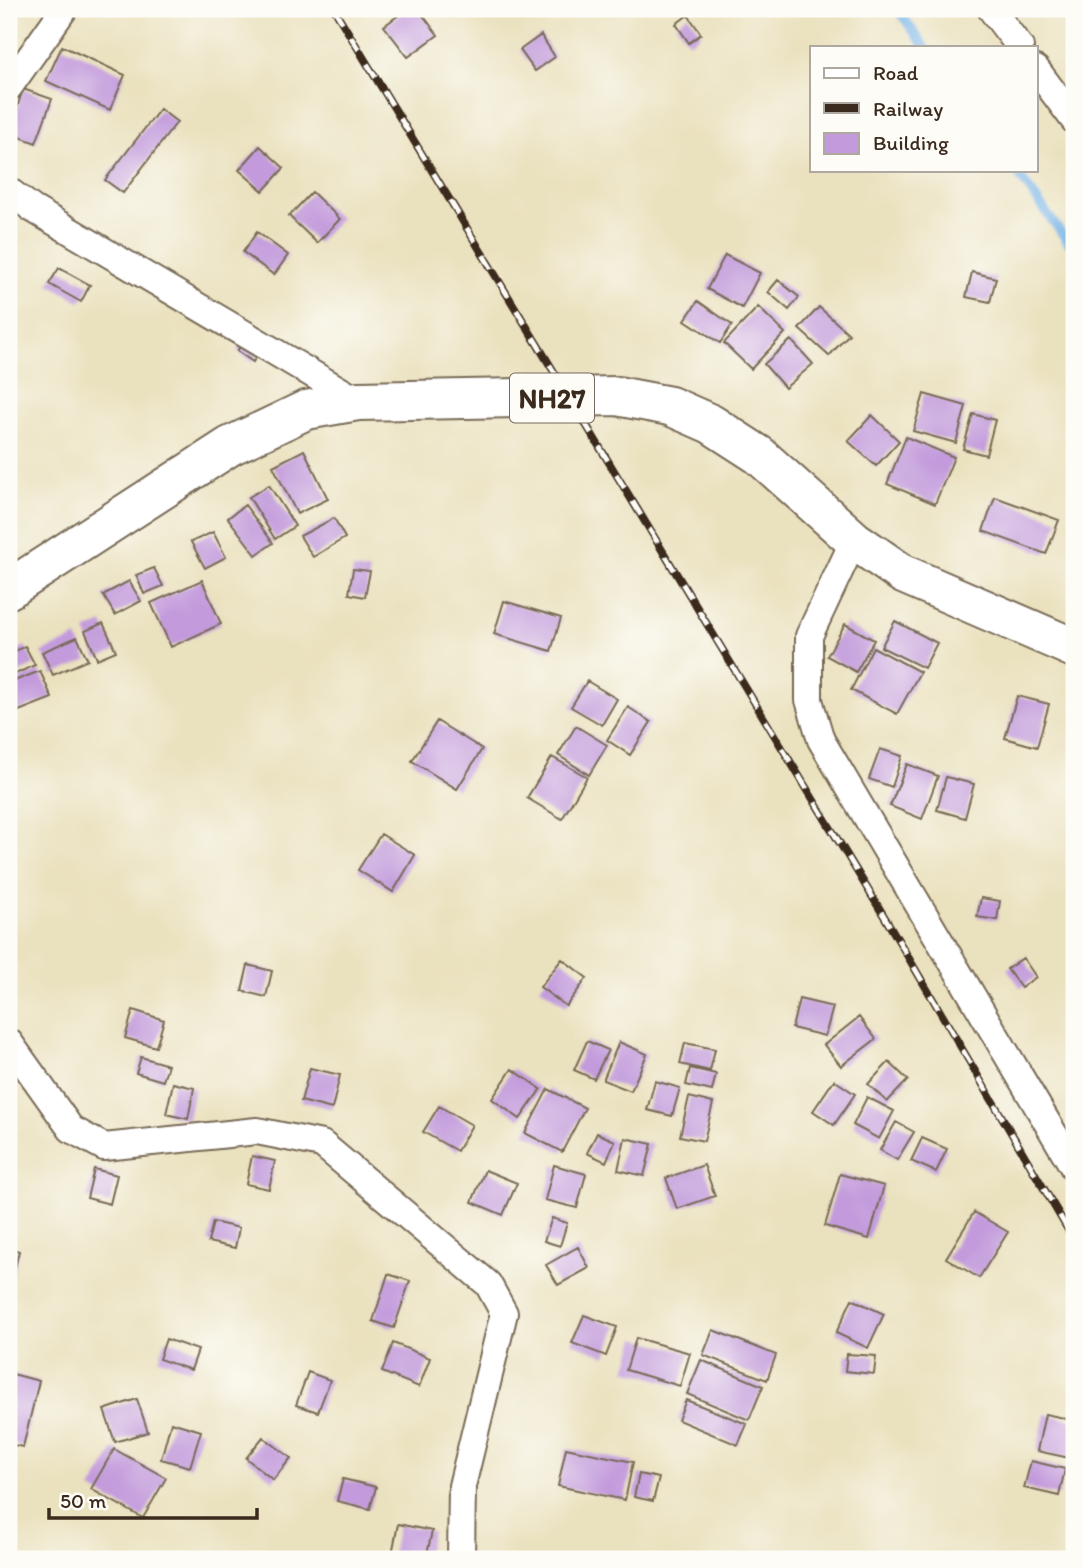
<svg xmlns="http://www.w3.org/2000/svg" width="1083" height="1568" viewBox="0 0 1083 1568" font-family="Itim,sans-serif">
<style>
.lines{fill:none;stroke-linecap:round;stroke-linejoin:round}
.stream{stroke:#74b2e7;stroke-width:9}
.building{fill:#c39bdc}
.street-casing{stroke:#786a56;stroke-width:30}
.highway-casing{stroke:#786a56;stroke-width:42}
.street{stroke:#fff;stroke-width:26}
.highway{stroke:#fff;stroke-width:38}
.rail-casing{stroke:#3b2a1e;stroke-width:8}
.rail{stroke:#fdfcf7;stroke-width:5;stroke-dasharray:16;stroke-linecap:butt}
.labels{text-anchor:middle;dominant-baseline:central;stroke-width:6;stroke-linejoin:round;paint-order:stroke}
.shield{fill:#fdfcf7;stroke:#75695f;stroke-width:2}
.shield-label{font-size:28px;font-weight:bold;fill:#3b2a1e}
</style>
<rect width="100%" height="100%" fill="#fdfcf7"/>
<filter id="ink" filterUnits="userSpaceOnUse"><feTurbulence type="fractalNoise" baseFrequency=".0143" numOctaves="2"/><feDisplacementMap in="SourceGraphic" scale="14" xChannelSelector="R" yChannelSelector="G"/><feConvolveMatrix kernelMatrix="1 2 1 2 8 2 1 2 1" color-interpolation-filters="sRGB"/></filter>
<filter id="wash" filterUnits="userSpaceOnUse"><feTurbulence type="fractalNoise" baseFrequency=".00686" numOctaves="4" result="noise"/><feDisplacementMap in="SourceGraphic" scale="28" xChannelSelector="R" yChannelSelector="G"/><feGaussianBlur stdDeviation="1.57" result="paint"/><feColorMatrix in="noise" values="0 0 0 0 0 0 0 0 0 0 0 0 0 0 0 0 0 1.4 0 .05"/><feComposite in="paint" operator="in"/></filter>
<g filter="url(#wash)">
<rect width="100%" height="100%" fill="#eae1be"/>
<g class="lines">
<path class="stream" d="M 897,9 L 925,47
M 1015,170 L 1074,250"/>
</g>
<g id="blocks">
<path class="building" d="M 407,9 L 418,9 L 438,35 L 408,57 L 384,26 Z
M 688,15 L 701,34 L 689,43 L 676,24 Z
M 541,35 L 555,57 L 535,71 L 520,50 Z
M 62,46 L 125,75 L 110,110 L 46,81 Z
M 23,89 L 52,99 L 36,143 L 9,133 Z
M 160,109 L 177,122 L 123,193 L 105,180 Z
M 260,146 L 284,168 L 263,191 L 239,170 Z
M 312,192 L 340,219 L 317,243 L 289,216 Z
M 257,232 L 288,255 L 274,275 L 243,252 Z
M 725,255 L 760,273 L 742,308 L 707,289 Z
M 59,268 L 90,285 L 81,302 L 49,284 Z
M 972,272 L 996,278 L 990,302 L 966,297 Z
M 778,280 L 799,297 L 789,310 L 768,292 Z
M 698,301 L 732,325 L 720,343 L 685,320 Z
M 758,307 L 785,333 L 751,369 L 724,343 Z
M 819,307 L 849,334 L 829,356 L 799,329 Z
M 245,339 L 261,349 L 253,362 L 237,351 Z
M 791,340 L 813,364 L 785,388 L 764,364 Z
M 924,394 L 966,406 L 956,443 L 913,431 Z
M 973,414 L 995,420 L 986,455 L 963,449 Z
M 872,415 L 899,441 L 876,466 L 848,441 Z
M 906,437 L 954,457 L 935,504 L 887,484 Z
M 304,450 L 328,499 L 297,514 L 273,466 Z
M 269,485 L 295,526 L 275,539 L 249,497 Z
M 995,497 L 1059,520 L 1046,554 L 983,531 Z
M 245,505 L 273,543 L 256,555 L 228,518 Z
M 334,518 L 345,538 L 313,557 L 300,536 Z
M 213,532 L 226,557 L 205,568 L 191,542 Z
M 154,568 L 163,586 L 144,594 L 136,575 Z
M 353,569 L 370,571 L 365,597 L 349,594 Z
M 202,580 L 221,624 L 171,647 L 151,603 Z
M 129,581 L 141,601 L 115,615 L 103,595 Z
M 504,601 L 561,618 L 551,651 L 494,634 Z
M 895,621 L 937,643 L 924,668 L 881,647 Z
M 103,623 L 116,651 L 97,659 L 85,631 Z
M 845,624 L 874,640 L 856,672 L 827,656 Z
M 77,637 L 88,660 L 53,675 L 42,652 Z
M 25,646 L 35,665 L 9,677 L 9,654 Z
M 873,647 L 920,672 L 897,714 L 851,690 Z
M 40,671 L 52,698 L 11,714 L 9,683 Z
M 587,681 L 617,699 L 602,725 L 571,707 Z
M 1017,696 L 1049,704 L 1037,747 L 1005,738 Z
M 628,707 L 651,722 L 630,755 L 607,740 Z
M 437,721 L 482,749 L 457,789 L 412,761 Z
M 576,726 L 607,745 L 589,775 L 558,755 Z
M 880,749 L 902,756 L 892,787 L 869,779 Z
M 552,757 L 587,777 L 562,819 L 527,798 Z
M 907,764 L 938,776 L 922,819 L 890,806 Z
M 946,777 L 974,784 L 965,818 L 937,810 Z
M 381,834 L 415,855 L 393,892 L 358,870 Z
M 981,898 L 1000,901 L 997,920 L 977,917 Z
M 1023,958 L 1036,977 L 1021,988 L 1007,969 Z
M 562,959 L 587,978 L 566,1006 L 540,987 Z
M 248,965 L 272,971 L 266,997 L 242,991 Z
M 799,999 L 833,1007 L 825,1036 L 792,1028 Z
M 133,1010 L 164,1020 L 156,1047 L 125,1038 Z
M 859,1017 L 876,1039 L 841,1066 L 824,1045 Z
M 587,1041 L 608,1050 L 594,1079 L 574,1070 Z
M 619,1042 L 647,1054 L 631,1091 L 603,1080 Z
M 685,1043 L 715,1049 L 710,1071 L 680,1064 Z
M 141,1057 L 168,1065 L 163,1081 L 136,1073 Z
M 889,1062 L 908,1080 L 887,1102 L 868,1084 Z
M 310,1068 L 340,1075 L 332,1109 L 301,1101 Z
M 690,1068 L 716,1074 L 712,1091 L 686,1085 Z
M 512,1069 L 541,1089 L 520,1119 L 492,1099 Z
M 834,1080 L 855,1094 L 834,1125 L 813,1111 Z
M 655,1081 L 680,1088 L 672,1116 L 647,1110 Z
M 173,1083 L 194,1088 L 188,1119 L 166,1114 Z
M 548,1089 L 585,1108 L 562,1152 L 525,1133 Z
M 689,1097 L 713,1103 L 704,1141 L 680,1136 Z
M 867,1097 L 894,1111 L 879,1139 L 853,1125 Z
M 439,1106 L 472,1125 L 457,1151 L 423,1132 Z
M 896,1122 L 914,1132 L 897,1160 L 880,1150 Z
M 597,1133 L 615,1141 L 606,1162 L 587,1153 Z
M 625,1138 L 652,1144 L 644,1176 L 618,1170 Z
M 922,1138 L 947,1149 L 936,1172 L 911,1161 Z
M 252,1156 L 275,1161 L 269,1189 L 246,1184 Z
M 554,1165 L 586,1174 L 577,1208 L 545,1200 Z
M 704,1165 L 715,1196 L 677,1209 L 666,1178 Z
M 94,1169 L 117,1175 L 110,1204 L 87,1198 Z
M 485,1170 L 517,1183 L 503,1215 L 472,1202 Z
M 840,1174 L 884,1186 L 869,1239 L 825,1226 Z
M 974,1212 L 1008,1232 L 979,1278 L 946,1258 Z
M 552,1218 L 567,1223 L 560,1246 L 544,1241 Z
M 213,1222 L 239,1228 L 235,1248 L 208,1242 Z
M 578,1247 L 589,1268 L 558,1285 L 546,1265 Z
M 9,1248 L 19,1251 L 10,1288 L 9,1288 Z
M 388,1274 L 410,1281 L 394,1328 L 373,1321 Z
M 852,1299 L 884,1314 L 868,1348 L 836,1333 Z
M 584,1315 L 617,1327 L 606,1356 L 572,1343 Z
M 713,1330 L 776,1355 L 767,1380 L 703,1355 Z
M 636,1338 L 690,1353 L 680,1386 L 626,1370 Z
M 166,1339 L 198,1350 L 191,1370 L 159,1359 Z
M 393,1343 L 430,1358 L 419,1387 L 382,1372 Z
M 847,1354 L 876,1356 L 874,1374 L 845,1371 Z
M 701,1360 L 763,1386 L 749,1420 L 687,1394 Z
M 308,1372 L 330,1380 L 318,1412 L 296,1405 Z
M 9,1373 L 39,1381 L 23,1447 L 9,1444 Z
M 137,1399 L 148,1432 L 115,1442 L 104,1410 Z
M 686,1400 L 747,1424 L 738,1445 L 678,1420 Z
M 1045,1414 L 1074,1420 L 1074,1459 L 1037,1451 Z
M 171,1422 L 201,1431 L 190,1467 L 161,1459 Z
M 263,1437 L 291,1458 L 273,1480 L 246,1458 Z
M 566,1448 L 633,1462 L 625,1500 L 558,1486 Z
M 114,1449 L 166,1478 L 143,1518 L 91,1489 Z
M 1031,1461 L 1065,1469 L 1059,1496 L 1024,1488 Z
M 639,1474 L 659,1478 L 653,1501 L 634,1497 Z
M 343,1479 L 376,1487 L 370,1509 L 337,1501 Z
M 398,1524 L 432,1531 L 426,1559 L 391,1559 Z"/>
</g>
</g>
<g filter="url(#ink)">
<use href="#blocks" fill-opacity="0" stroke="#786a56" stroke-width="2"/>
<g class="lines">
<defs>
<path id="street" d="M 991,9 L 1020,47
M 1036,69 L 1074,120
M 9,87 L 64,9
M 9,191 L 33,209 L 358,401
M 854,540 L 809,636 L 809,700 L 821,740 L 1074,1168
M 9,1042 L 71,1129 L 104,1147 L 257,1131 L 322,1144 L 488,1284 L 504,1313 L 462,1486 L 461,1559"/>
<path id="highway" d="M 9,589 L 230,446 L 306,410 L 358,401 L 617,396 L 670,406 L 711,424 L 759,455 L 854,540 L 903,574 L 1074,648"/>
</defs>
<use href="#street" class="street-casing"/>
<use href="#highway" class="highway-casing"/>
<use href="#street" class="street"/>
<use href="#highway" class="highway"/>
<defs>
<path id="rail" d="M 334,9 L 887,921 L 1074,1240"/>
</defs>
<use href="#rail" class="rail-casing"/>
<use href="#rail" class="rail"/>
</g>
</g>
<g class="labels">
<rect class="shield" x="510" y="373.5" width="84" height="49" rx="5"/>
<g class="shield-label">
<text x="552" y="398">NH27</text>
</g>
</g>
<rect width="1083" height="1568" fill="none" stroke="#fdfcf7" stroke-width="35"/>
<rect x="810" y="46" width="228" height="126" fill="#fdfcf7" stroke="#afa8a0" stroke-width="2"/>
<rect x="824" y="68" width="35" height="10" fill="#ffffff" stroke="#afa8a0" stroke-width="2"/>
<text x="873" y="80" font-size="21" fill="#3b2a1e">Road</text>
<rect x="824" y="103" width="35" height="10" fill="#3b2a1e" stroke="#afa8a0" stroke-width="2"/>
<text x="873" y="116" font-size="21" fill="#3b2a1e">Railway</text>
<rect x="824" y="133" width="35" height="21" fill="#c39bdc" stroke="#afa8a0" stroke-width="2"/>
<text x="873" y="150" font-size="21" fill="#3b2a1e">Building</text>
<path d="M49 1508v10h208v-10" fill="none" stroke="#3b2a1e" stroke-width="3.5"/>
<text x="60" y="1508" font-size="21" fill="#3b2a1e" stroke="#fdfcf7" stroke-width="5" paint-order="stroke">50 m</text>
</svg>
